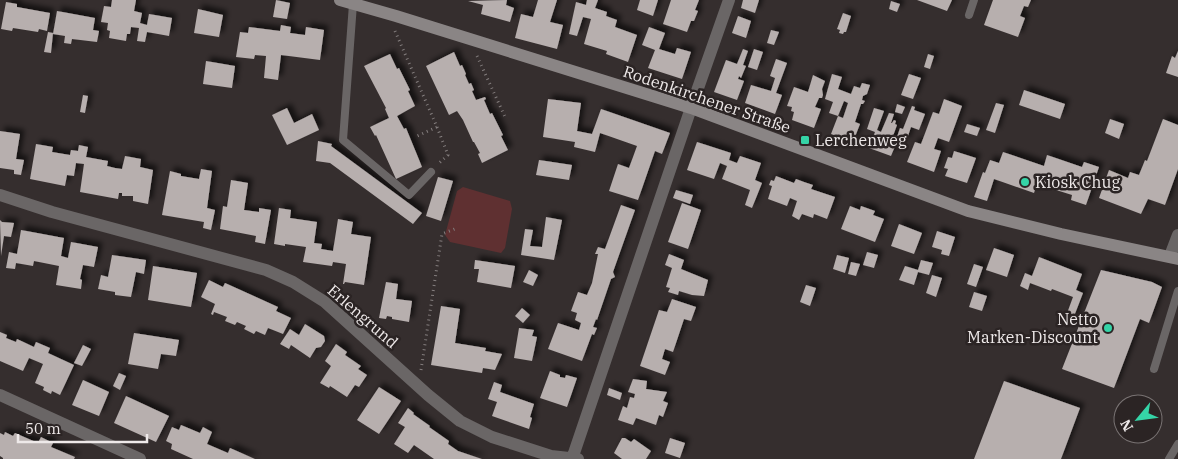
<svg xmlns="http://www.w3.org/2000/svg" width="1178" height="459" viewBox="0 0 1178 459" font-family="'IBM Plex Serif',serif">
<style>
.green{fill:#5f3031}
.building{fill:#b7afae;filter:url(#shadow)}
.lines{fill:none;stroke-linecap:round;stroke-linejoin:round}
.path{stroke:#847e7e;stroke-width:3;stroke-dasharray:1 4;stroke-linecap:butt}
.service{stroke:#6a6666;stroke-width:8}
.minor{stroke:#6a6666;stroke-width:12}
.secondary{stroke:#8a8585;stroke-width:12}
.poi-dot{fill:#35d4a7;stroke:#2b2424;stroke-width:2}
.labels{text-anchor:middle;dominant-baseline:central;stroke-width:5;stroke-linejoin:round;paint-order:stroke}
.street-label{font-size:16px;fill:#eee9e9;stroke:#2b2424}
.poi-label{font-size:16px;fill:#eee9e9;stroke:#2b2424;text-anchor:start}
</style>
<defs>
<filter id="shadow"><feDropShadow dx="4.5" dy="-4.5" stdDeviation="2.5" flood-color="#0009"/></filter>
</defs>
<rect width="100%" height="100%" fill="#352e2e"/>
<path class="green" d="M 463,187 L 510,201 L 512,209 L 505,248 L 501,253 L 450,242 L 445,235 L 457,191 Z"/>
<path class="building" d="M 112,0 L 136,0 L 134,11 L 142,13 L 140,23 L 147,25 L 149,14 L 172,18 L 169,36 L 147,32 L 145,42 L 137,41 L 139,28 L 131,27 L 130,34 L 127,34 L 126,41 L 109,38 L 110,31 L 107,30 L 108,23 L 101,22 L 104,6 L 111,7 Z
M 276,0 L 290,3 L 287,19 L 273,17 Z
M 507,0 L 506,5 L 514,8 L 510,22 L 481,14 L 483,5 L 468,1 Z
M 538,0 L 557,0 L 550,22 L 563,25 L 557,49 L 515,38 L 521,14 L 533,17 Z
M 587,0 L 598,0 L 595,8 L 607,12 L 606,16 L 617,20 L 615,27 L 637,35 L 628,62 L 606,54 L 607,51 L 584,44 L 591,19 L 583,17 L 577,36 L 569,34 L 576,2 L 586,5 Z
M 640,0 L 658,0 L 653,16 L 637,10 Z
M 671,0 L 699,0 L 695,10 L 698,11 L 694,21 L 691,21 L 687,32 L 663,24 Z
M 743,0 L 759,0 L 755,13 L 741,8 Z
M 917,0 L 952,0 L 947,11 Z
M 993,0 L 1031,0 L 1028,7 L 1024,6 L 1020,16 L 1025,18 L 1018,37 L 984,25 Z
M 891,1 L 900,4 L 897,12 L 889,9 Z
M 6,2 L 17,4 L 17,7 L 50,13 L 47,31 L 39,29 L 38,32 L 13,28 L 12,31 L 1,29 Z
M 198,9 L 223,15 L 219,37 L 194,33 Z
M 57,11 L 95,18 L 93,30 L 99,31 L 97,42 L 72,39 L 71,44 L 64,43 L 65,36 L 53,34 Z
M 843,13 L 851,16 L 846,32 L 844,32 L 843,34 L 839,33 L 840,30 L 837,29 Z
M 738,16 L 751,21 L 746,38 L 732,33 Z
M 281,25 L 291,27 L 290,33 L 305,35 L 306,27 L 324,30 L 320,60 L 281,55 L 278,80 L 264,78 L 266,56 L 255,55 L 254,59 L 236,57 L 240,32 L 248,33 L 249,27 L 280,31 Z
M 649,27 L 665,33 L 659,49 L 675,54 L 677,48 L 691,52 L 682,79 L 648,68 L 655,50 L 642,45 Z
M 771,30 L 779,32 L 774,45 L 767,43 Z
M 48,32 L 53,33 L 51,53 L 44,52 Z
M 743,49 L 748,51 L 743,65 L 746,66 L 741,78 L 739,76 L 738,79 L 744,81 L 737,100 L 714,92 L 726,60 L 737,64 Z
M 754,49 L 763,52 L 757,70 L 748,67 Z
M 1178,51 L 1178,77 L 1166,73 L 1172,56 L 1175,58 Z
M 454,52 L 460,66 L 462,65 L 466,74 L 465,75 L 469,84 L 471,83 L 474,90 L 472,91 L 476,100 L 485,97 L 486,99 L 484,100 L 490,114 L 492,113 L 503,135 L 501,136 L 508,150 L 482,163 L 478,154 L 480,153 L 474,142 L 473,142 L 463,120 L 457,111 L 449,115 L 426,66 Z
M 390,54 L 397,69 L 399,68 L 410,90 L 408,91 L 415,106 L 397,116 L 404,129 L 406,128 L 422,167 L 396,179 L 376,135 L 375,136 L 370,127 L 389,118 L 385,109 L 386,108 L 364,66 Z
M 928,54 L 934,56 L 930,69 L 924,67 Z
M 776,59 L 787,63 L 776,93 L 782,95 L 775,114 L 745,103 L 751,85 L 771,91 L 775,78 L 770,76 Z
M 206,61 L 235,66 L 232,88 L 203,84 Z
M 832,74 L 842,77 L 838,89 L 851,94 L 854,86 L 860,88 L 862,83 L 870,85 L 867,94 L 863,96 L 862,100 L 865,101 L 863,104 L 861,104 L 855,122 L 860,124 L 853,142 L 831,134 L 838,116 L 843,118 L 848,103 L 844,101 L 838,116 L 829,113 L 833,102 L 825,99 Z
M 909,74 L 921,78 L 913,99 L 901,95 Z
M 813,75 L 825,81 L 822,89 L 823,95 L 822,98 L 819,98 L 815,107 L 821,109 L 814,128 L 792,120 L 794,112 L 791,111 L 792,107 L 787,106 L 794,87 L 808,92 Z
M 1024,90 L 1065,104 L 1060,119 L 1019,105 Z
M 83,95 L 88,96 L 85,113 L 80,112 Z
M 548,99 L 581,103 L 577,131 L 592,134 L 601,109 L 670,133 L 662,154 L 655,151 L 638,200 L 609,191 L 618,164 L 629,168 L 637,146 L 600,133 L 595,152 L 574,147 L 575,142 L 543,137 Z
M 944,99 L 962,106 L 949,142 L 938,138 L 934,149 L 941,151 L 934,172 L 907,162 L 915,142 L 921,144 L 933,112 L 939,114 Z
M 996,103 L 1004,105 L 995,133 L 986,130 Z
M 897,104 L 905,107 L 902,114 L 895,112 Z
M 912,106 L 915,107 L 914,110 L 925,114 L 919,130 L 911,127 L 906,142 L 898,139 L 891,156 L 869,148 L 875,132 L 867,129 L 874,108 L 884,111 L 877,130 L 881,132 L 889,113 L 894,114 L 891,123 L 892,123 L 894,120 L 896,121 L 895,124 L 897,125 L 893,136 L 897,137 L 900,128 L 903,129 Z
M 287,108 L 294,123 L 312,114 L 319,130 L 287,145 L 272,115 Z
M 1110,119 L 1124,124 L 1119,139 L 1105,133 Z
M 1163,119 L 1178,125 L 1178,169 L 1165,205 L 1148,199 L 1141,214 L 1099,198 L 1109,170 L 1128,178 L 1130,172 L 1139,175 L 1145,160 L 1147,161 Z
M 967,124 L 980,128 L 977,136 L 964,132 Z
M 0,131 L 20,134 L 16,159 L 24,160 L 21,175 L 14,174 L 14,170 L 0,168 Z
M 318,141 L 332,144 L 331,146 L 422,213 L 413,224 L 330,163 L 316,161 Z
M 697,142 L 731,153 L 729,160 L 737,163 L 740,156 L 761,163 L 755,180 L 762,183 L 752,208 L 745,205 L 750,190 L 722,179 L 727,166 L 720,163 L 714,179 L 687,170 Z
M 36,144 L 53,147 L 52,152 L 70,155 L 71,150 L 78,151 L 79,145 L 88,147 L 86,157 L 108,161 L 107,166 L 115,168 L 122,169 L 125,156 L 141,159 L 140,167 L 153,170 L 148,204 L 133,201 L 133,196 L 122,196 L 122,193 L 119,193 L 118,199 L 80,192 L 84,164 L 76,163 L 74,176 L 67,175 L 65,186 L 30,179 Z
M 954,151 L 976,158 L 967,183 L 945,176 L 948,169 L 944,168 L 948,157 L 952,158 Z
M 1003,152 L 1044,166 L 1047,155 L 1082,167 L 1084,162 L 1099,167 L 1086,205 L 1071,200 L 1072,195 L 1037,184 L 1034,193 L 994,179 L 987,201 L 974,197 L 983,172 L 985,173 L 990,160 L 999,163 Z
M 539,160 L 572,165 L 569,180 L 536,175 Z
M 201,169 L 212,171 L 207,208 L 215,210 L 211,230 L 203,228 L 204,222 L 162,215 L 170,171 L 181,174 L 181,176 L 199,179 Z
M 776,176 L 794,183 L 796,179 L 804,182 L 813,185 L 811,189 L 835,197 L 827,219 L 814,214 L 813,218 L 802,214 L 799,220 L 792,216 L 797,201 L 790,198 L 787,206 L 768,199 L 772,186 L 769,185 L 771,180 L 774,181 Z
M 438,177 L 453,181 L 441,221 L 426,216 Z
M 231,180 L 248,183 L 244,210 L 259,212 L 259,208 L 271,210 L 265,244 L 255,242 L 256,236 L 220,229 L 223,206 L 227,207 Z
M 676,190 L 693,195 L 690,204 L 673,198 Z
M 682,203 L 701,210 L 688,249 L 668,242 Z
M 621,205 L 635,210 L 613,272 L 615,277 L 611,279 L 597,320 L 596,319 L 593,327 L 597,328 L 594,335 L 592,334 L 582,361 L 548,349 L 558,323 L 579,330 L 581,323 L 575,320 L 577,313 L 571,311 L 578,292 L 587,295 L 592,283 L 598,254 L 595,254 L 598,247 L 605,249 Z
M 850,206 L 860,210 L 861,206 L 875,211 L 873,215 L 884,219 L 875,242 L 841,229 Z
M 279,208 L 291,210 L 290,218 L 317,222 L 314,243 L 322,244 L 321,249 L 333,251 L 338,219 L 353,222 L 351,234 L 371,237 L 364,285 L 345,282 L 344,284 L 343,284 L 346,264 L 333,262 L 332,266 L 303,262 L 306,247 L 285,244 L 285,246 L 274,244 Z
M 546,217 L 562,220 L 554,260 L 521,255 L 525,229 L 533,230 L 530,246 L 542,247 Z
M 0,220 L 2,222 L 14,223 L 11,237 L 4,236 L 1,256 Z
M 899,224 L 922,233 L 914,254 L 891,246 Z
M 21,230 L 64,238 L 61,256 L 68,258 L 71,242 L 98,247 L 94,267 L 83,265 L 80,279 L 82,280 L 81,289 L 56,285 L 59,266 L 34,261 L 33,266 L 16,263 L 15,269 L 6,268 L 9,252 L 17,254 Z
M 937,231 L 955,237 L 949,256 L 941,254 L 942,250 L 932,247 Z
M 994,248 L 1014,255 L 1007,277 L 986,270 Z
M 867,252 L 878,255 L 874,268 L 863,265 Z
M 669,254 L 684,260 L 681,269 L 708,280 L 704,296 L 692,295 L 679,291 L 678,295 L 668,292 L 670,288 L 666,287 L 672,268 L 665,265 Z
M 112,255 L 146,260 L 144,274 L 136,272 L 131,297 L 115,295 L 115,292 L 98,289 L 101,275 L 108,277 Z
M 837,255 L 849,258 L 845,273 L 833,269 Z
M 1039,257 L 1082,274 L 1076,290 L 1083,293 L 1073,319 L 1066,316 L 1073,297 L 1052,289 L 1051,291 L 1030,283 L 1028,290 L 1020,286 L 1025,273 L 1032,276 Z
M 475,260 L 515,266 L 511,288 L 477,282 L 479,269 L 474,269 Z
M 921,260 L 933,263 L 929,275 L 918,272 L 914,285 L 899,280 L 905,266 L 918,270 Z
M 851,262 L 860,264 L 856,276 L 848,274 Z
M 974,264 L 983,267 L 976,287 L 967,284 Z
M 153,266 L 197,273 L 191,307 L 148,300 Z
M 529,270 L 538,275 L 533,286 L 523,282 Z
M 1101,270 L 1152,282 L 1162,287 L 1149,323 L 1140,319 L 1114,388 L 1062,369 Z
M 932,275 L 942,278 L 936,297 L 926,293 Z
M 209,280 L 223,287 L 225,283 L 278,307 L 276,311 L 291,318 L 283,334 L 268,328 L 265,335 L 256,331 L 254,334 L 244,329 L 246,326 L 237,322 L 235,325 L 225,321 L 227,317 L 214,312 L 213,315 L 211,314 L 215,304 L 201,297 Z
M 386,282 L 398,284 L 396,299 L 412,301 L 409,322 L 392,319 L 392,317 L 387,316 L 386,319 L 379,318 Z
M 806,285 L 816,288 L 810,306 L 800,302 Z
M 974,292 L 987,296 L 982,311 L 969,307 Z
M 672,299 L 696,307 L 691,321 L 684,319 L 673,352 L 665,349 L 662,359 L 670,362 L 665,375 L 640,366 L 659,310 L 667,312 Z
M 441,306 L 460,309 L 455,343 L 486,348 L 485,351 L 502,354 L 495,370 L 483,368 L 482,373 L 431,365 Z
M 522,308 L 530,315 L 523,323 L 515,316 Z
M 305,324 L 324,336 L 325,341 L 321,347 L 316,348 L 310,358 L 291,345 L 289,349 L 280,344 L 290,329 L 299,335 Z
M 519,328 L 534,330 L 532,336 L 537,337 L 532,361 L 514,358 Z
M 0,332 L 7,335 L 6,338 L 16,342 L 17,339 L 34,347 L 36,342 L 50,348 L 48,353 L 74,365 L 60,395 L 52,391 L 51,394 L 43,390 L 44,387 L 35,383 L 43,364 L 29,358 L 23,371 L 0,361 Z
M 134,333 L 179,340 L 176,356 L 161,354 L 158,369 L 128,364 Z
M 336,344 L 347,352 L 345,355 L 361,366 L 358,369 L 367,375 L 359,387 L 355,385 L 347,397 L 330,386 L 329,388 L 320,383 L 331,366 L 325,361 Z
M 83,345 L 91,349 L 82,366 L 74,363 Z
M 550,371 L 560,375 L 560,377 L 565,378 L 566,375 L 577,378 L 567,407 L 540,398 Z
M 119,373 L 126,376 L 120,390 L 113,386 Z
M 633,379 L 647,381 L 646,389 L 667,392 L 663,401 L 668,403 L 663,417 L 659,415 L 656,425 L 636,418 L 633,425 L 618,420 L 623,406 L 627,408 L 630,397 L 634,398 L 635,394 L 628,392 Z
M 83,380 L 109,392 L 99,416 L 72,405 Z
M 1004,381 L 1080,408 L 1061,459 L 974,459 Z
M 494,382 L 502,385 L 500,392 L 534,404 L 530,417 L 532,418 L 529,429 L 492,416 L 497,402 L 488,399 Z
M 379,387 L 401,401 L 379,434 L 357,420 Z
M 609,388 L 622,393 L 620,400 L 607,395 Z
M 126,396 L 169,416 L 156,442 L 114,423 Z
M 408,408 L 414,413 L 413,414 L 430,426 L 429,427 L 449,441 L 448,444 L 458,451 L 482,459 L 434,459 L 414,445 L 408,453 L 394,444 L 405,427 L 398,423 Z
M 181,425 L 200,433 L 203,427 L 212,432 L 207,444 L 228,453 L 230,448 L 255,459 L 193,459 L 171,449 L 172,444 L 166,441 L 172,427 L 179,430 Z
M 5,432 L 13,436 L 15,433 L 38,443 L 41,437 L 53,443 L 51,447 L 75,457 L 74,459 L 3,459 L 3,458 L 0,456 L 0,433 L 4,435 Z
M 622,438 L 625,438 L 631,442 L 634,439 L 651,451 L 646,459 L 622,459 L 614,453 Z
M 670,438 L 685,443 L 680,458 L 665,453 Z"/>
<g class="lines">
<path class="path" d="M 395,31 L 437,127 L 415,137
M 477,56 L 506,119
M 437,127 L 448,155 L 437,165
M 421,370 L 442,234 L 457,228"/>
<path class="service" d="M 353,4 L 343,140 L 409,195 L 431,172
M 969,15 L 974,0
M 1154,369 L 1178,291
M 1169,459 L 1178,444"/>
<path class="minor" d="M 0,195 L 52,212 L 266,270 L 293,282 L 325,302 L 428,395 L 460,421 L 492,437 L 551,456 L 578,459
M 1170,256 L 1178,235
M 0,395 L 140,459
M 572,459 L 691,108 L 729,0"/>
<path class="secondary" d="M 340,0 L 396,16 L 691,108 L 968,211 L 1061,234 L 1178,259"/>
</g>
<g class="poi-dot">
<rect x="800" y="135" width="10" height="10" rx="2.5"/>
<circle cx="1025" cy="182" r="5"/>
<circle cx="1108" cy="328" r="5"/>
</g>
<g class="labels">
<g class="street-label">
<text transform="translate(707 99) rotate(19)">Rodenkirchener Straße</text>
<text transform="translate(363 316) rotate(41)">Erlengrund</text>
</g>
<g class="poi-label">
<text x="815" y="140">Lerchenweg</text>
<text x="1035" y="182">Kiosk Chug</text>
<text x="1098" y="319" text-anchor="end">Netto<tspan x="1098" dy="18">Marken-Discount</tspan></text>
</g>
</g>
<g transform="translate(1138 419) rotate(241)"><circle r="24" fill="#2b2424" stroke="#797373"/>
<path d="M0-4L9 19L0 12L-9 19Z" fill="#35d4a7"/>
<text y="-8" font-size="14" font-weight="bold" text-anchor="middle" fill="#eee9e9">N</text>
</g>
<path d="M18 434v8h129v-8" fill="none" stroke="#eee9e9" stroke-width="2.5"/>
<text x="25" y="434" font-size="15" fill="#eee9e9" stroke="#2b2424" stroke-width="4" paint-order="stroke">50 m</text>
</svg>
